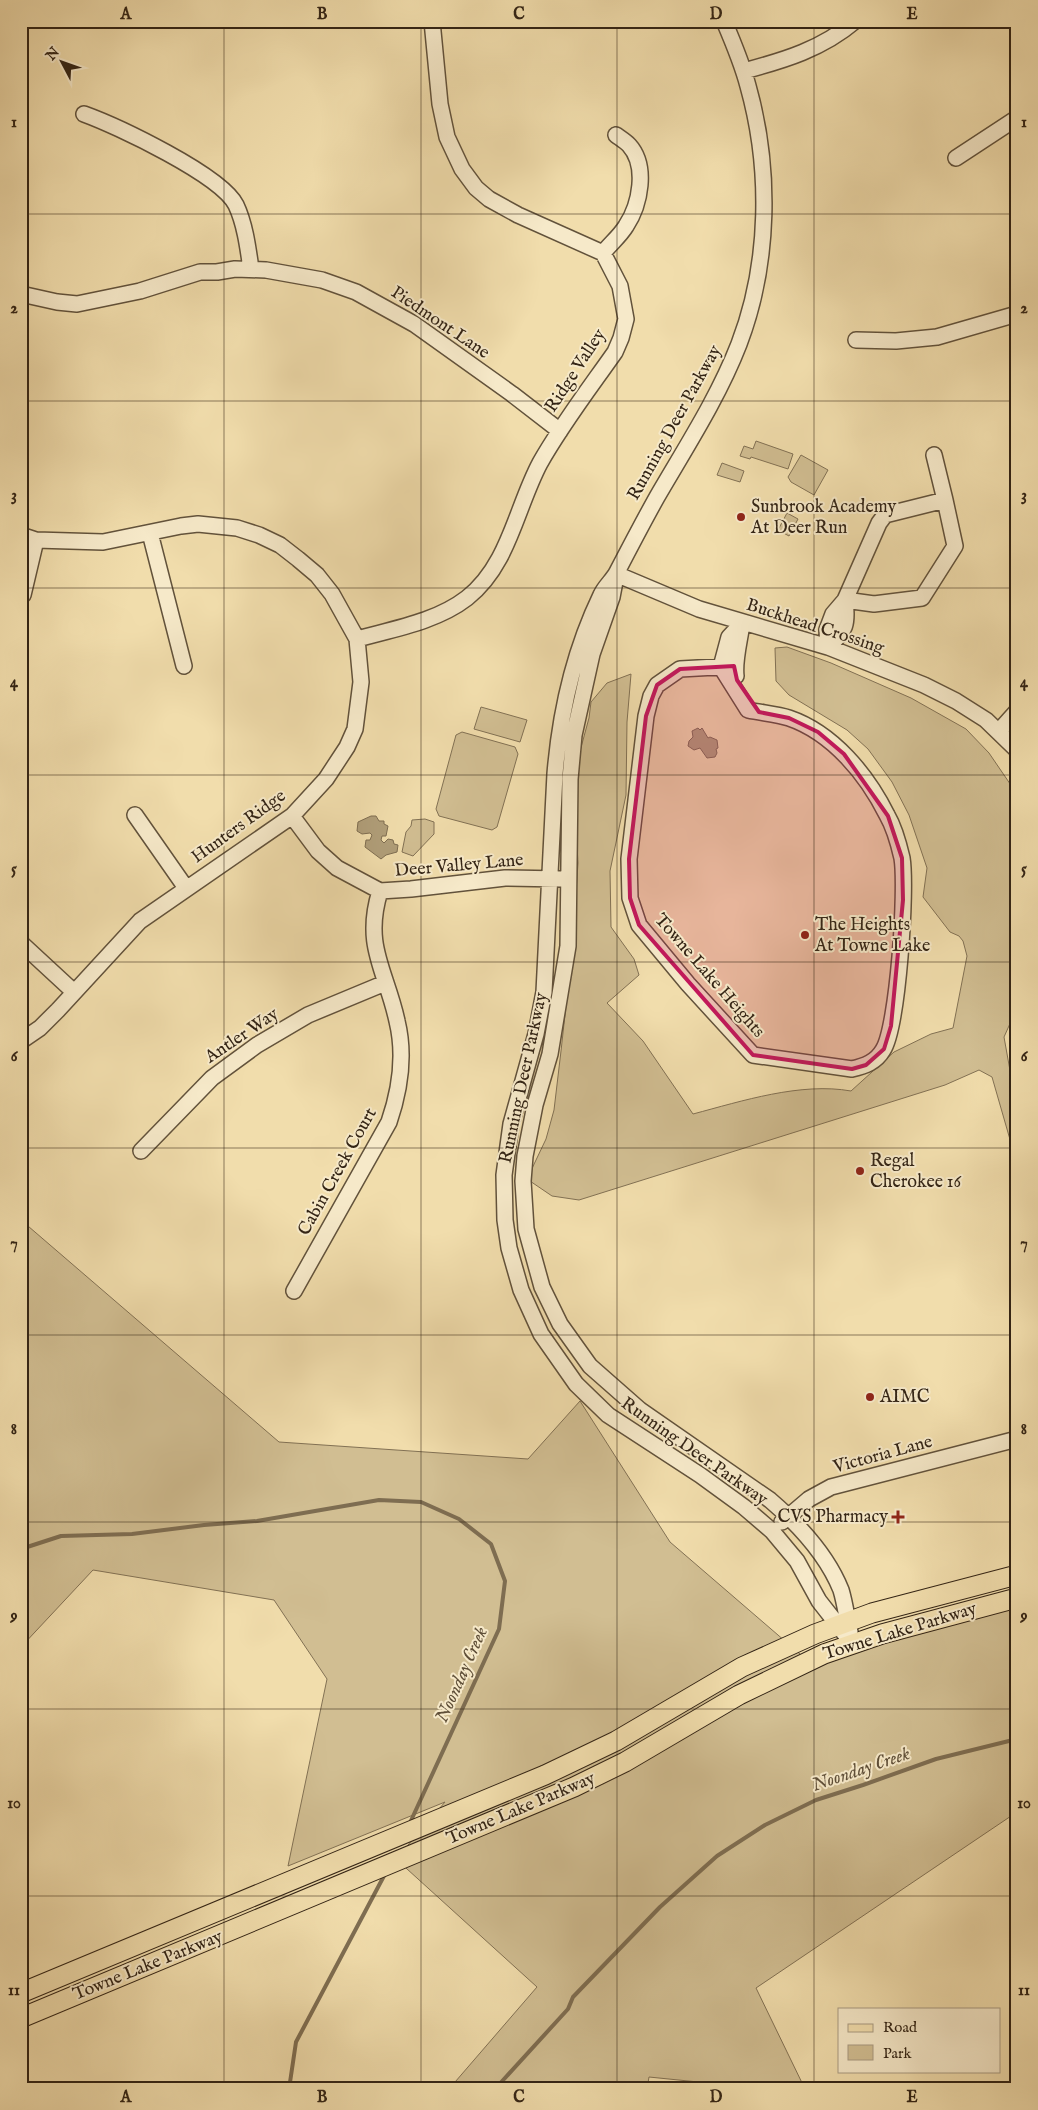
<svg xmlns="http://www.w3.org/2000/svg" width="1038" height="2110" viewBox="0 0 1038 2110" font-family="'IM FELL English',serif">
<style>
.green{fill:#d1be92;stroke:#827154}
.water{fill:#b09e79;stroke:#7e6d51}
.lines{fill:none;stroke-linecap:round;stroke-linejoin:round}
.stream{stroke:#7e6d51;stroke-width:4}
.minor-casing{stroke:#62523b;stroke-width:18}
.major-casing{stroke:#332415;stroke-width:21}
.minor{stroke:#f6e9c9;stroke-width:15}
.major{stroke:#f1ddac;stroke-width:19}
.marked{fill:#c2185b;fill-opacity:0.2;stroke:#c2185b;stroke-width:4;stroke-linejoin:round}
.grid{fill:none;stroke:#332415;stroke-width:1;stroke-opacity:0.55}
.poi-dot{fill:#8f2418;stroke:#f6e9c9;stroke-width:2}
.labels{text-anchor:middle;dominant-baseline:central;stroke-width:4;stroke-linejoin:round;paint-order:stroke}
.street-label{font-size:18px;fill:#332415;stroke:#f6e9c9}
.poi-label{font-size:18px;fill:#332415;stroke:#f6e9c9;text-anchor:start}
.water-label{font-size:19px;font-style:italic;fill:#5f4f38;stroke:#f6e9c9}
.neatline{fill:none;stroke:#332415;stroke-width:2}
.grid-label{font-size:16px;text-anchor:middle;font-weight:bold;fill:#332415}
</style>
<rect width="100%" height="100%" fill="#f1ddac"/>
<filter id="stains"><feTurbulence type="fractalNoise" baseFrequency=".004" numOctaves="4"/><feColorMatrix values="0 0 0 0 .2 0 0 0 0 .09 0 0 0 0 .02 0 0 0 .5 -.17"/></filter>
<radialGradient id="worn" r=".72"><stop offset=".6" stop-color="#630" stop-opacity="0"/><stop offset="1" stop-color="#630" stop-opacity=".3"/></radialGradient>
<path class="green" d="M 756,441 L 793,454 L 788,469 L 751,457 L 750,459 L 740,456 L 744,446 L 753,449 Z
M 801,455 L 828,470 L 814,495 L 791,482 L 788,477 Z
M 722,463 L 744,471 L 740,482 L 717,475 Z
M 787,513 L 798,519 L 789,536 L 778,530 Z
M 787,647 L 831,663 L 911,698 L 966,729 L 989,753 L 1017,794 L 1017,1008 L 1004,1037 L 1016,1104 L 1017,1138 L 1011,1143 L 992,1077 L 979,1070 L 945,1085 L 579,1200 L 552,1196 L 527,1179 L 546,1139 L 554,1110 L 561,1051 L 572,951 L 578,863 L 573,777 L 589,718 L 591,702 L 607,683 L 631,674 L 627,722 L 626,795 L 610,871 L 611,927 L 634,959 L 639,975 L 607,1003 L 643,1041 L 693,1114 C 742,1101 801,1082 851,1091 L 894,1052 L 931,1034 L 953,1028 L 967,956 L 963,941 L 959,936 L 950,932 L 923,897 L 927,868 L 909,815 L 892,782 L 868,749 L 847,730 L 789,695 L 776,681 L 775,648 Z
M 481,707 L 527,720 L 520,742 L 474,729 Z
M 462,732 L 515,747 L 518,754 L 497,827 L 492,830 L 439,816 L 436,809 L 456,735 Z
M 425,819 L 434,822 L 434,834 L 413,856 L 402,852 L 406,832 L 411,826 L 412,820 Z
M 21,1220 L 279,1442 L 528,1459 L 580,1401 L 670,1542 L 807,1660 L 1017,1600 L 1017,1812 L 756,1988 L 805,2089 L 767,2089 L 649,2077 L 647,2089 L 449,2089 L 537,1987 L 396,1859 L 445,1802 L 288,1866 L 327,1679 L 274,1600 L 93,1570 L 21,1647 Z"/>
<path class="water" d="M 698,728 L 700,730 L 702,728 L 708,738 L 710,737 L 717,740 L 718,748 L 716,749 L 717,753 L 715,757 L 707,758 L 700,748 L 694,750 L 688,746 L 689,741 L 693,737 L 692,731 Z
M 371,816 L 376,816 L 379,821 L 384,821 L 384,824 L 388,826 L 386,836 L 382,836 L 381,840 L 384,843 L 388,839 L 393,840 L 394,844 L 398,845 L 397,852 L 386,855 L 381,859 L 365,847 L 366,840 L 370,840 L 372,835 L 370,833 L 362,834 L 357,831 L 358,822 Z"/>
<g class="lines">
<path class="stream" d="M 21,1549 L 61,1536 L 132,1534 L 204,1525 L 257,1521 L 379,1500 L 421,1502 L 459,1519 L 491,1544 L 505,1581 L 499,1629 L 409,1825
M 289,2089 L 296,2042 L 385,1874
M 495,2089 L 568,2009 L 573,1997 L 660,1907 L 717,1856 L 765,1825 L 816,1800 L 863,1785 L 936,1759 L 1017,1739"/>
<defs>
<path id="minor" d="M 724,21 C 733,42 742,63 748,86 C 771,168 770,263 739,344 C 718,398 686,447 657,497 C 643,522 630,547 617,572 C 613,580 605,586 601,595 C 574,651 560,713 555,774 L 544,992 L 536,1034 L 511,1124 L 504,1175 L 505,1220 L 509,1248 L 521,1290 L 541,1334 L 576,1384 L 608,1415 L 700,1475 L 744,1507 L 772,1531 L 797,1561 L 819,1601 L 852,1643
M 744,71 C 785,60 822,49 855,21
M 84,114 C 117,126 221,175 236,205 C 245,224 248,248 251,269
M 956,158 L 1017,118
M 603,253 C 610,244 620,236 626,226 C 640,205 648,166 629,145 C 625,141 620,138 616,135
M 21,294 L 57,302 L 77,304 L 140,291 L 200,272 L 217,272 L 235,269 L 266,270 L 322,280 L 356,292 L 414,324 L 512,394 L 560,431
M 856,340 L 896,341 L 937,337 L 1017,314
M 934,455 L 945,500
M 150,533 L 184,666
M 21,535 L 36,540 L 103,542 L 181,526 L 198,524 L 237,528 L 259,535 L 280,545 L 298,559 L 317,575 L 332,594 L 357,639 L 361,682 L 355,729 L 347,747 L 326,779 L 292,816 L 140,921 L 58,1010 L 40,1028 L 21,1041
M 616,574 L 699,609 L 828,647 L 924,685 L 956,701 L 986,720 L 1017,750
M 616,576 L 612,597 L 592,654 L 574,735 L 570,779 L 568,946 L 550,1054 L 535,1105 L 525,1156 L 523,1181 L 526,1229 L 542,1287 L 560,1324 L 590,1366 L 640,1410 L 770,1500 C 798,1524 827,1555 841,1590 C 845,1603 847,1619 850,1632
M 23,595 L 36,540
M 357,639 C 393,629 436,622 467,598 C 509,565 516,508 540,463 C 562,424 589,389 615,352 L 621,338 L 626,319 L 620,286 L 603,253 L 518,215 L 489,199 L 476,188 L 462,169 L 447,137 L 440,104 L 432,21
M 828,647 L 827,630 L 833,614 L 845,600 L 879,523 L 885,515 L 945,500 L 955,546 L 922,598 L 874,604 L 845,600
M 828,647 C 846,631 848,624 845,600
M 734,666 L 680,669 L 657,685 L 651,696 L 646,716 L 629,859 L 630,898 L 639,925 L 688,984 L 753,1055 L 852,1069 C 865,1066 876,1062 883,1050 C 898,1027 907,888 902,858 C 899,845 894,827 887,815 C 867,775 833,733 789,718 C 777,714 762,713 748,710 L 721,667 L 729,637 L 742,623
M 736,676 C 734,660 740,640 742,623
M 999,731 L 1017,711
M 135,815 L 186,888
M 292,816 L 318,851 L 337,868 L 380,891 L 411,889 L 505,878 L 561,879
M 21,943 L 74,992
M 141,1151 L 212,1078 L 257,1045 L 308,1015 L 385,983
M 294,1291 L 389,1122 C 400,1090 405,1054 397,1021 C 386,970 363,946 380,891
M 782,1522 L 809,1499 L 831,1487 L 1017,1439"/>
<path id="major" d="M 21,1993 L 545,1775 L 616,1741 L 742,1667 L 815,1634 L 872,1613 L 1017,1575
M 21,2018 L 574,1787 L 625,1762 L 739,1695 L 824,1654 L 882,1634 L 1017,1598"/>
</defs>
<use href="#minor" class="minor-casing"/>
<use href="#major" class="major-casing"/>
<use href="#minor" class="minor"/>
<use href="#major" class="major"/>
</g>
<path class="marked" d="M 734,666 L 737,680 L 759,712 L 789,718 L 818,732 L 844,754 L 888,816 L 902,858 L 903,900 L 891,1026 L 884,1049 L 866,1065 L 852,1069 L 753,1055 L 639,925 L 630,898 L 629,859 L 646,716 L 657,685 L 680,669 Z"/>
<path class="grid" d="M 224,21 L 224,2089M 421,21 L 421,2089M 617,21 L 617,2089M 814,21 L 814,2089M 21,214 L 1017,214M 21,401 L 1017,401M 21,588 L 1017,588M 21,775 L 1017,775M 21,962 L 1017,962M 21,1148 L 1017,1148M 21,1335 L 1017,1335M 21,1522 L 1017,1522M 21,1709 L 1017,1709M 21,1896 L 1017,1896"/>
<g class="poi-dot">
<circle cx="741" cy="517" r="5"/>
<circle cx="805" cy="935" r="5"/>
<circle cx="860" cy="1171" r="5"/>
<circle cx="870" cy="1397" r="5"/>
<path d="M895.5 1509.5h5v5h5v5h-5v5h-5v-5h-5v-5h5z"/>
</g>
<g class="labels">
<g class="street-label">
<text transform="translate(440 323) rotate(34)">Piedmont Lane</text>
<text transform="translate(576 371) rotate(-57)">Ridge Valley</text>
<text transform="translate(675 423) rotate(-61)">Running Deer Parkway</text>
<text transform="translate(815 627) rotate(18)">Buckhead Crossing</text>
<text transform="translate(239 827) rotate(-36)">Hunters Ridge</text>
<text transform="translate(459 866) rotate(-5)">Deer Valley Lane</text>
<text transform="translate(709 976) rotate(49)">Towne Lake Heights</text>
<text transform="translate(242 1036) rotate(-34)">Antler Way</text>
<text transform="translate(524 1078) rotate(-78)">Running Deer Parkway</text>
<text transform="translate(338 1172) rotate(-61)">Cabin Creek Court</text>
<text transform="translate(694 1452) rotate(35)">Running Deer Parkway</text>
<text transform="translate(883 1455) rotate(-15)">Victoria Lane</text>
<text transform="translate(900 1632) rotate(-17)">Towne Lake Parkway</text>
<text transform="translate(521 1809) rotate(-23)">Towne Lake Parkway</text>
<text transform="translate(148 1966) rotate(-22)">Towne Lake Parkway</text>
</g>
<g class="poi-label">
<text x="751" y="507">Sunbrook Academy<tspan x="751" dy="21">At Deer Run</tspan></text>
<text x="815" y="925">The Heights<tspan x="815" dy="21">At Towne Lake</tspan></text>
<text x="870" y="1161">Regal<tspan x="870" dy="21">Cherokee 16</tspan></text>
<text x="880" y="1397">AIMC</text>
<text x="888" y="1517" text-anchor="end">CVS Pharmacy</text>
</g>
<g class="water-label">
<text transform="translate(462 1675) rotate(-66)">Noonday Creek</text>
<text transform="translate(861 1770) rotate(-19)">Noonday Creek</text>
</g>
</g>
<rect width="1038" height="2110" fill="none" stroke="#f1ddac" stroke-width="55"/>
<rect x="838" y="2008" width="162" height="65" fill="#f6e9c9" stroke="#a89a81"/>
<rect x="848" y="2024" width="25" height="8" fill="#f1ddac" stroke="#a89a81"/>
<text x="883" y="2032" font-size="15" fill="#332415">Road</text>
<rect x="848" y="2045" width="25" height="15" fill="#d1be92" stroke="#a89a81"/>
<text x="883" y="2058" font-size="15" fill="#332415">Park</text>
<g transform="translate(62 62) rotate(311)" stroke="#f6e9c9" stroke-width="4" paint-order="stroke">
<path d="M0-4L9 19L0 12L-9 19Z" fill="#332415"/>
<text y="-8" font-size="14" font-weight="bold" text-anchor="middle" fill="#332415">N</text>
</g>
<rect x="28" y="28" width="982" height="2054" class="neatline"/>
<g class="grid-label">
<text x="126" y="19">A</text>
<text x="322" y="19">B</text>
<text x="519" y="19">C</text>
<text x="716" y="19">D</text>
<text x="912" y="19">E</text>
<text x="14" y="127">1</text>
<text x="1024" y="127">1</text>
<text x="14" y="313">2</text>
<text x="1024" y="313">2</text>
<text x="14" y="500">3</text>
<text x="1024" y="500">3</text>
<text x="14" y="687">4</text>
<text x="1024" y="687">4</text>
<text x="14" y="874">5</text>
<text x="1024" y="874">5</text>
<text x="14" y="1061">6</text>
<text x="1024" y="1061">6</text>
<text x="14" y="1248">7</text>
<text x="1024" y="1248">7</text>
<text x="14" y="1434">8</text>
<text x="1024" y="1434">8</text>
<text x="14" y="1621">9</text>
<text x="1024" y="1621">9</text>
<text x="14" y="1808">10</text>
<text x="1024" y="1808">10</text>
<text x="14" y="1995">11</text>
<text x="1024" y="1995">11</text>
<text x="126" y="2102">A</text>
<text x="322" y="2102">B</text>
<text x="519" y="2102">C</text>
<text x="716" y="2102">D</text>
<text x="912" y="2102">E</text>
</g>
<rect width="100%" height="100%" filter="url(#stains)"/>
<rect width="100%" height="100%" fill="url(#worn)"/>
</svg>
